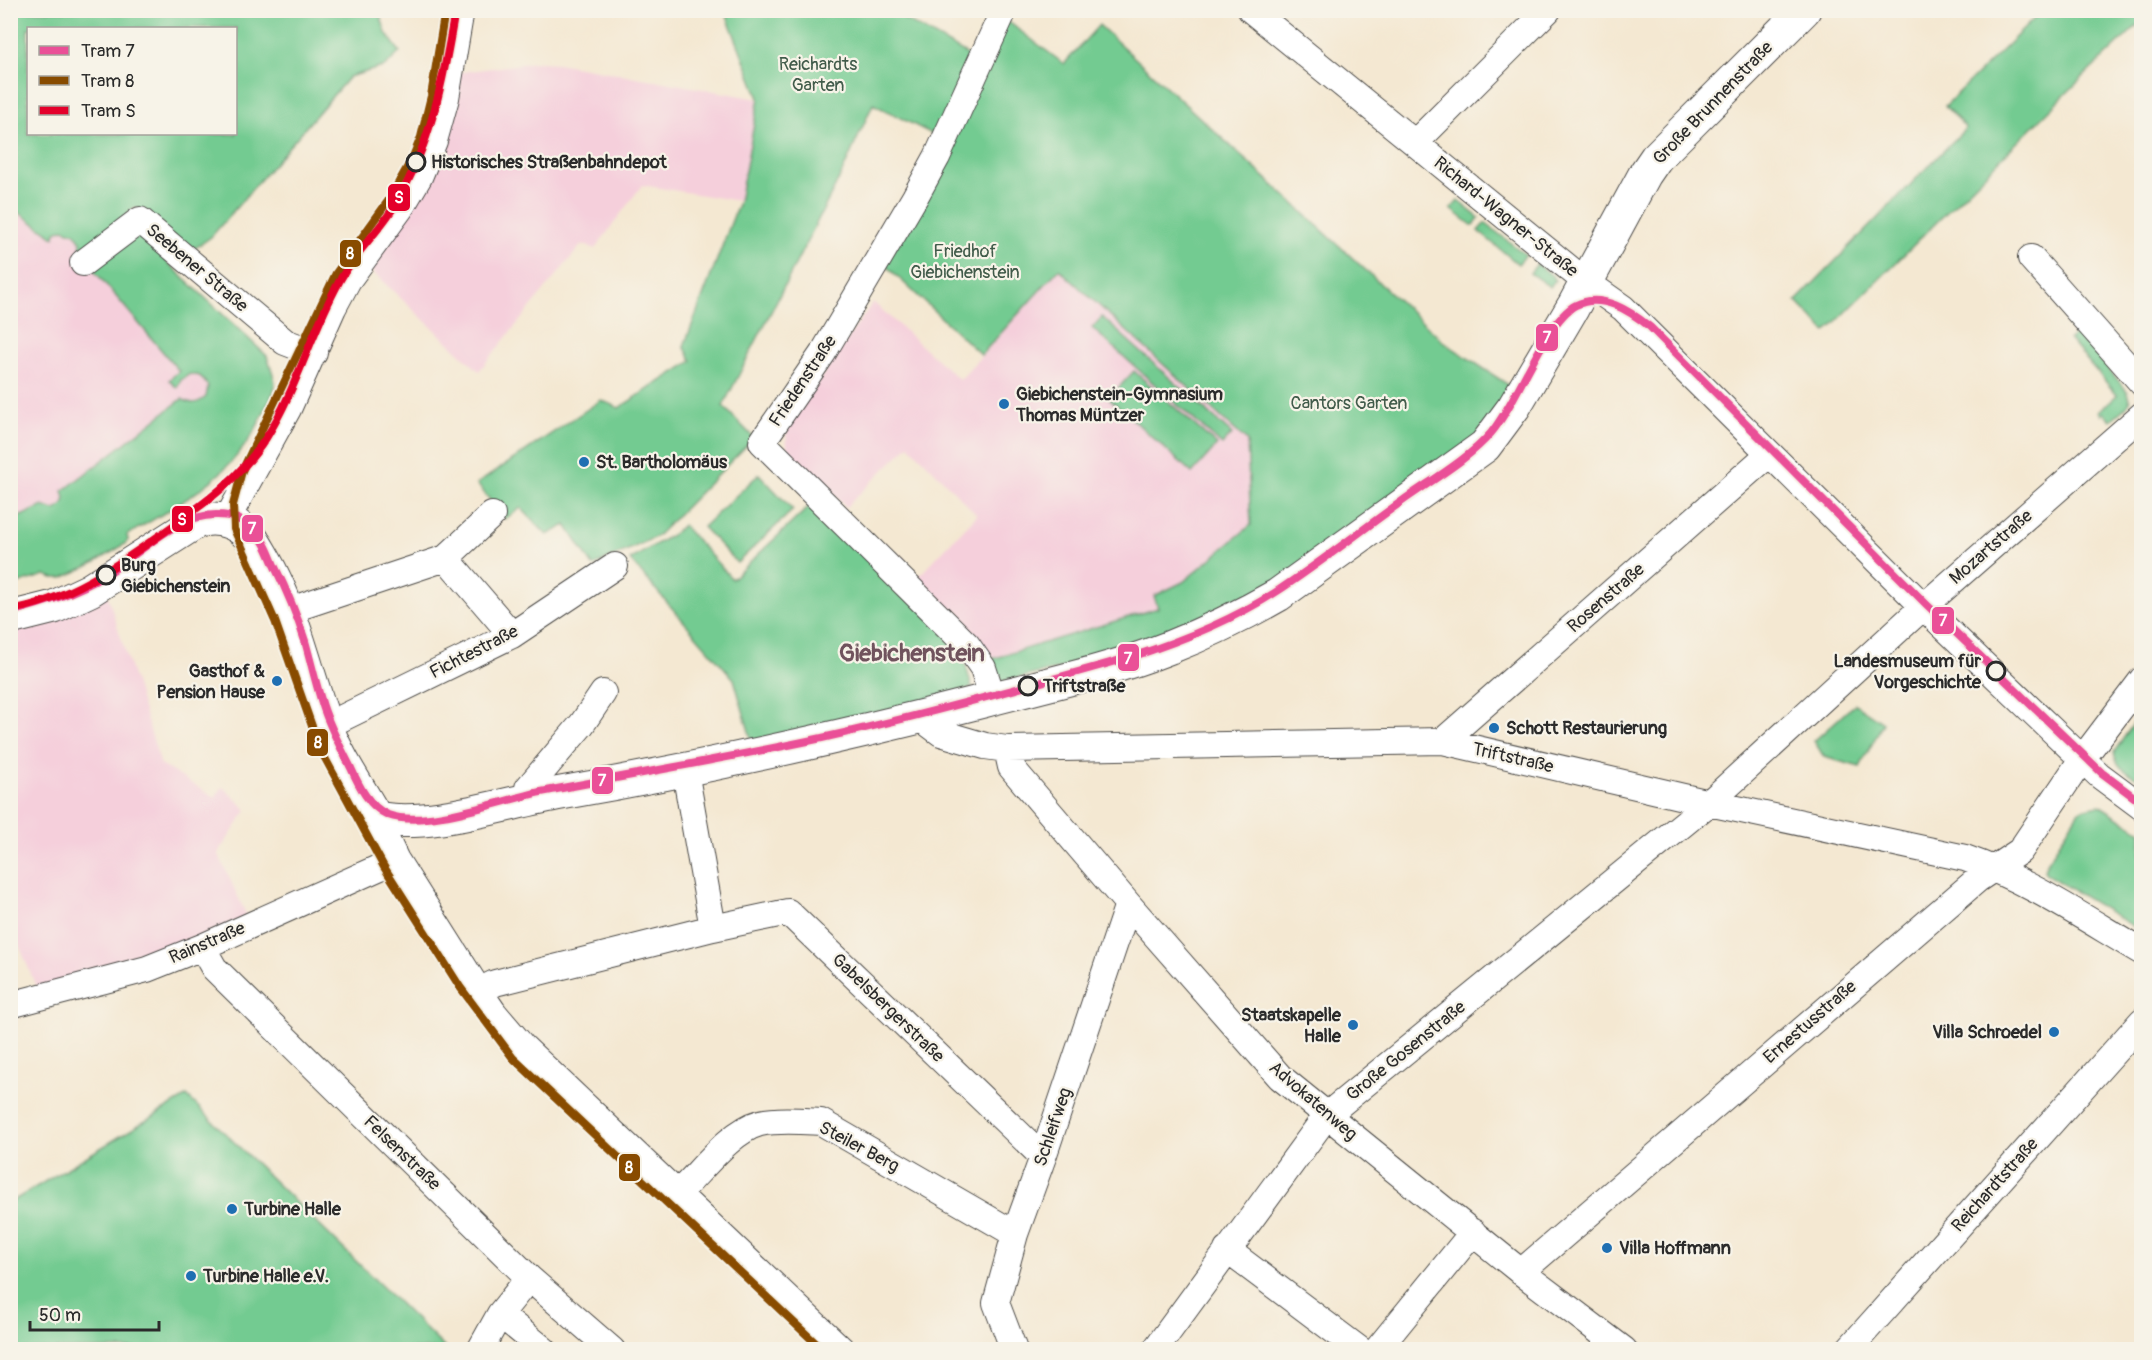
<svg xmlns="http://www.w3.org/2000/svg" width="2152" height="1360" viewBox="0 0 2152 1360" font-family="Pangolin,sans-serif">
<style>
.built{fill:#f5cfdb}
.green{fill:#73cb91;stroke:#4f7b5e;stroke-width:1.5;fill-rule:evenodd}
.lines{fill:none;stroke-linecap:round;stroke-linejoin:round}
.minor-casing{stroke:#494744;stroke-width:28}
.major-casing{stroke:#494744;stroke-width:35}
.minor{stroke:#fff;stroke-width:26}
.major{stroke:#fff;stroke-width:33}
.tram-1-casing{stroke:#f7f3e8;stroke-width:12}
.tram-2-casing{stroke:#f7f3e8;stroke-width:12}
.tram-3-casing{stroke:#f7f3e8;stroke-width:12}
.tram-1{stroke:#ea5097;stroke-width:8}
.tram-2{stroke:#884b00;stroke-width:8}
.tram-3{stroke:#e4002b;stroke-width:8}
.stop-dot{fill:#f7f3e8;stroke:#2b2b2b;stroke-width:3}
.poi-dot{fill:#1f6fb2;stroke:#f7f3e8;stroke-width:2}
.labels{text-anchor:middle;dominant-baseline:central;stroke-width:4.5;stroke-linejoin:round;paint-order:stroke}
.park-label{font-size:18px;fill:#415b4a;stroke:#f7f3e8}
.street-label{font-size:18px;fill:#2b2b2b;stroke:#f7f3e8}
.stop-label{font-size:18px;font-weight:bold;fill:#2b2b2b;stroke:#f7f3e8;text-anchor:start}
.poi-label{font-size:18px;font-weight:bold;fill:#2b2b2b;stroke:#f7f3e8;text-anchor:start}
.district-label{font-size:24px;font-weight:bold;fill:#70535d;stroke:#f7f3e8}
.line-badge{stroke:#f7f3e8;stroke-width:2}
.badge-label{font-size:16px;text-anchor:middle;font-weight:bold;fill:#fff}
</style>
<rect width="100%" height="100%" fill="#f7f3e8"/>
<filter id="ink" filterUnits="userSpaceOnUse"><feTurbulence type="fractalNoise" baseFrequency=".0167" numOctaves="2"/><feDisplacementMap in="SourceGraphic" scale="12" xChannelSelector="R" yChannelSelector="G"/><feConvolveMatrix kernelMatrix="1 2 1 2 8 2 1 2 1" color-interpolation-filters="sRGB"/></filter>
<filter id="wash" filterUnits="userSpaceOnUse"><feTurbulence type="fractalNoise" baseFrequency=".008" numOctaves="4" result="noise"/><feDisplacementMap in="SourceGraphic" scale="24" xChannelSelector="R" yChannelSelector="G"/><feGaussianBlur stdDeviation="1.35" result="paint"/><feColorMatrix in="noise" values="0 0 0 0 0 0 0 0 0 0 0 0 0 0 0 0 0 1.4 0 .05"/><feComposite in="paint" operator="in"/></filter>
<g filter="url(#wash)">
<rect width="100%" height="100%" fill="#f4e8d2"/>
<path class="built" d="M 537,62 L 557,63 L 759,99 L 749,154 L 739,201 L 642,185 L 595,249 L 582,244 L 479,371 L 365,265 L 456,73 Z
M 10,207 L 53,236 L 56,232 L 63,229 L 75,233 L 81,242 L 80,249 L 91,268 L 180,371 L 169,380 L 181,380 L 190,374 L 200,376 L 208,386 L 206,397 L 198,404 L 189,404 L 63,491 L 66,496 L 64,504 L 60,508 L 54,510 L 43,506 L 11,521 Z
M 1059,269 L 1247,441 L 1251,525 L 1183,582 L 1154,596 L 1158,608 L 993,658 L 917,578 L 977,515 L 909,445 L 846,507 L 787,449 L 786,428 L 873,302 L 960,380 Z
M 105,587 L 161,765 L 215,797 L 223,787 L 247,810 L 218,853 L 251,925 L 41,998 L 11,926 L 10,621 Z"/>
<path class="green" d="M 10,11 L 379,11 L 386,33 L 400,52 L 386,66 L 349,77 L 211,237 L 191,251 L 135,207 L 88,253 L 80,249 L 81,242 L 75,233 L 63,229 L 56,232 L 54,237 L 11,207 ZM 28,28 L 236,28 L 236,134 L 28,134 Z
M 725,11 L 907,11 L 904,19 L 977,60 L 940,138 L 873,104 L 841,175 L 723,406 L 754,438 L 656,537 L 593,566 L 566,525 L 547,535 L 521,508 L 505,519 L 477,484 L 601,400 L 619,408 L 692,361 L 684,346 L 739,202 L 759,98 Z
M 2042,11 L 2141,11 L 2141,22 L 2078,82 L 1826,332 L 1796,301 L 1966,128 L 1945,106 Z
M 1002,17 L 1064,64 L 1099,25 L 1445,343 L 1522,394 L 1479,443 L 1277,590 L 1164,645 L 991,684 L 982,662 L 1158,608 L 1154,596 L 1183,582 L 1251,525 L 1247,441 L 1059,269 L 981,355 L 882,262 Z
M 1458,201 L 1479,218 L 1473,226 L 1451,209 Z
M 1485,223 L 1526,255 L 1518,264 L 1478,231 Z
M 130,227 L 267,356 C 269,364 276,378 275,386 C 274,395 267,404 264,412 C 237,475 183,502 127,535 L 128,540 L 125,544 L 96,562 L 63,578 L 53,578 L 45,575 L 11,586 L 10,521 L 43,506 L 54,510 C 64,507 67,500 63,491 L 182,399 C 192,405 197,404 206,397 L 208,386 L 200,376 L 190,374 L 181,380 L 177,388 L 169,380 L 179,371 L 92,268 Z
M 1537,264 L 1554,277 L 1555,280 L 1550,287 L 1530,273 Z
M 1102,317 L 1232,434 L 1222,445 L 1092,328 Z
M 2077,332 L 2128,392 L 2130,399 L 2126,407 L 2111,420 L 2104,413 L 2101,415 L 2099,411 L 2117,395 L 2069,339 Z
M 1134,371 L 1217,445 L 1192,473 L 1109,398 Z
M 759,474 L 793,510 L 737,563 L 703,527 Z
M 814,502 L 960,645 L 972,688 L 754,749 L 734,679 L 630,560 L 673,534 L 683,525 L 732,579 Z
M 1855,704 L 1883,723 L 1860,767 L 1824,757 L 1814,741 Z
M 2141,713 L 2141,780 C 2129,773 2116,769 2114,752 Z
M 2099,805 L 2141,831 L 2141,931 L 2049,876 L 2044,871 L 2045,866 L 2079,811 L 2085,808 Z
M 187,1096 L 446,1349 L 11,1349 L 11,1202 Z"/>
</g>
<g filter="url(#ink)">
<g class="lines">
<defs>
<path id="minor" d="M 1251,10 L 1586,282 L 1623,308 L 1936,619 L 2099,775 L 2142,807
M 1415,143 L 1548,10
M 2031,258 L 2142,383
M 83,263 L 140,220 L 285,342 L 314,353
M 226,521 L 288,409 L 333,308 L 348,280 L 400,209 L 419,177 L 434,141 L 446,98 L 461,10
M 446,558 L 492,515
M 305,605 L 446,558 L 512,635
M 993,699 L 983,668 L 967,645 L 762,442 L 823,353 L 915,197 L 937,157 L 1004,10
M 921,718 L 941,733 L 985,746 L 1007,749 L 1443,741 L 1709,803 L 1965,858 C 2028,880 2084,918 2142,952
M 326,726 L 512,635 L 615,566
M 1443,741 L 1769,454
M 1007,749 L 1011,767 L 1128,904 L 1280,1077 L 1521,1272 L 1624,1350
M 527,799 L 528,788 L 582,724 L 603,693
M 376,818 L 396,860 L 479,991 L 494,1013 L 523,1047 L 842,1350
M 713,928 L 788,912 L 1043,1157
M 202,947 L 214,968 L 529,1278 L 612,1350
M 479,991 L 495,983 L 713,928 L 685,771
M 10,1005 L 147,969 L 202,947 L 396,860
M 678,1193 C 700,1173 730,1131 760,1123 C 779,1119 801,1121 821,1122 L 1015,1234
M 1227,1250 L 1360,1350
M 1521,1272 L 1978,879 L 2020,851 L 2080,762 L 2142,680
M 500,1314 L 544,1350
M 480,1350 L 500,1314 L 529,1278
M 1014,1350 L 996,1303 L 1015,1234 L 1043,1157 L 1128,904
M 1155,1350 L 1327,1115 L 1709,803 L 1923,607 L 2142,415
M 1377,1350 L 1473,1232
M 1848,1350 L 2142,1021"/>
<path id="major" d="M 10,618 L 54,607 L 90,590 L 196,522 C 211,516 230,519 243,530 C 253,538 258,549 264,559 C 294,611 305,670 326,726 C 338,758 359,788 376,818 C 431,829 504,803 561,793 C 703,768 843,737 983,701 C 1043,685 1110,671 1168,648 C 1206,633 1243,615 1278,595 L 1485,446 L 1514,407 L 1573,307 L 1645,174 L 1656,158 L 1804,10"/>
</defs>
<use href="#minor" class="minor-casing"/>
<use href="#major" class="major-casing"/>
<use href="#minor" class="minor"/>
<use href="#major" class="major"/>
<defs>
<path id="tram-1" d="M 10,612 C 43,603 76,593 105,575 C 140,555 174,514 217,515 C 231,515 244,520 254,530 C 264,539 269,553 274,565 C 286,589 297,615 305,641 C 311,662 316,685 323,706 C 330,728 341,748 351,768 C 359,786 369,807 388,815 C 427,829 501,800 541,792 C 635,774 729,758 822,738 C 925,715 1029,686 1131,657 C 1181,641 1231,621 1276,592 C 1319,564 1359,532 1401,502 C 1430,481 1468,460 1491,433 C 1517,403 1546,320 1576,305 C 1602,292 1630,311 1650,327 L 1926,604 L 2102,773 L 2142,803"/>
<path id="tram-2" d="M 445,10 L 431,96 L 421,137 L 412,159 L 388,201 L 336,273 L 242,471 L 233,505 L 234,529 L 275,621 L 320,749 L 384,867 L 460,987 L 513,1058 L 823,1350"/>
<path id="tram-3" d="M 10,610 C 69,600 115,567 163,533 C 201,506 240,479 266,438 C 297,389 311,332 339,282 C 354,253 379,232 395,205 C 431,145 444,78 455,10"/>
</defs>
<use href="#tram-1" class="tram-1-casing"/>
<use href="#tram-2" class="tram-2-casing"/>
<use href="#tram-3" class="tram-3-casing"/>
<use href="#tram-1" class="tram-1"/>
<use href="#tram-2" class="tram-2"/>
<use href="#tram-3" class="tram-3"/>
</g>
</g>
<g class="stop-dot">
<circle cx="416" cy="162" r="9"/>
<circle cx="106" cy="575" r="9"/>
<circle cx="1996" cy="671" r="9"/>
<circle cx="1028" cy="686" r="9"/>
</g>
<g class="poi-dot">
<circle cx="1004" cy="404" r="6"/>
<circle cx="584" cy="462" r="6"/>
<circle cx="277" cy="681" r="6"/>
<circle cx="1494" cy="728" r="6"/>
<circle cx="1353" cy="1025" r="6"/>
<circle cx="2054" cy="1032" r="6"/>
<circle cx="232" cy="1209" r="6"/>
<circle cx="1607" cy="1248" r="6"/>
<circle cx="191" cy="1276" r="6"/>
</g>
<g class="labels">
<g class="park-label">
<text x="818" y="64">Reichardts<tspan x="818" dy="21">Garten</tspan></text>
<text x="965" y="251">Friedhof<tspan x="965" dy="21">Giebichenstein</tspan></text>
<text x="1349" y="403">Cantors Garten</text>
</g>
<g class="street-label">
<text transform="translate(1713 103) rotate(-46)">Große Brunnenstraße</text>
<text transform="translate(1506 217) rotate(39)">Richard-Wagner-Straße</text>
<text transform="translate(197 268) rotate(40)">Seebener Straße</text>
<text transform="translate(803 381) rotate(-56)">Friedenstraße</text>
<text transform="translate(1991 547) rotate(-41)">Mozartstraße</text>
<text transform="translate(1606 598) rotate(-41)">Rosenstraße</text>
<text transform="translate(474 652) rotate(-27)">Fichtestraße</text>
<text transform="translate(1513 758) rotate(13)">Triftstraße</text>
<text transform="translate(207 943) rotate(-23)">Rainstraße</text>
<text transform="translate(888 1008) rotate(44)">Gabelsbergerstraße</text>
<text transform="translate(1810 1022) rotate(-41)">Ernestusstraße</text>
<text transform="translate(1406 1051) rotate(-39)">Große Gosenstraße</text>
<text transform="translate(1313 1101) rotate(41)">Advokatenweg</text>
<text transform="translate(1053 1127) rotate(-71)">Schleifweg</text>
<text transform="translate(859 1147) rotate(28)">Steiler Berg</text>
<text transform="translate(402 1153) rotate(44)">Felsenstraße</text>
<text transform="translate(1995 1185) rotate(-48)">Reichardtstraße</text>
</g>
<g class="stop-label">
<text x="431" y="162">Historisches Straßenbahndepot</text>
<text x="121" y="565">Burg<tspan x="121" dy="21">Giebichenstein</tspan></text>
<text x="1981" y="661" text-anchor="end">Landesmuseum für<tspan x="1981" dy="21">Vorgeschichte</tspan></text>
<text x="1043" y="686">Triftstraße</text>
</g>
<g class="poi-label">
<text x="1016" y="394">Giebichenstein-Gymnasium<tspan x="1016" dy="21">Thomas Müntzer</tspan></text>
<text x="596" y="462">St. Bartholomäus</text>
<text x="265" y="671" text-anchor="end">Gasthof &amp;<tspan x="265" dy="21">Pension Hause</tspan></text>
<text x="1506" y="728">Schott Restaurierung</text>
<text x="1341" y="1015" text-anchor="end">Staatskapelle<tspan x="1341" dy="21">Halle</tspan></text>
<text x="2042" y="1032" text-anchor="end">Villa Schroedel</text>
<text x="244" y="1209">Turbine Halle</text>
<text x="1619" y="1248">Villa Hoffmann</text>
<text x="203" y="1276">Turbine Halle e.V.</text>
</g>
<g class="district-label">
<text x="912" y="653">Giebichenstein</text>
</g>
</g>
<g class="line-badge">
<rect x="387" y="183" width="24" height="29" rx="6" fill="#e4002b"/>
<rect x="339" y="239" width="23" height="29" rx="6" fill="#884b00"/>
<rect x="1535" y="323" width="24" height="29" rx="6" fill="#ea5097"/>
<rect x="171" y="505" width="23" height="28" rx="6" fill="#e4002b"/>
<rect x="241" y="514" width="23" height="29" rx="6" fill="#ea5097"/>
<rect x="1931" y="606" width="24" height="29" rx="6" fill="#ea5097"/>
<rect x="1117" y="643" width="23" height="29" rx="6" fill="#ea5097"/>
<rect x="306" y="728" width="23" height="29" rx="6" fill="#884b00"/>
<rect x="591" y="766" width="23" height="29" rx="6" fill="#ea5097"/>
<rect x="618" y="1153" width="23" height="29" rx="6" fill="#884b00"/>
</g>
<g class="badge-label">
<text x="399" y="203">S</text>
<text x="350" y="259">8</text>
<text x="1547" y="343">7</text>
<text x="182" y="525">S</text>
<text x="252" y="534">7</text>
<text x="1943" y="626">7</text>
<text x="1128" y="664">7</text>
<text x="318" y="748">8</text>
<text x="602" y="786">7</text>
<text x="629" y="1173">8</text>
</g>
<rect width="2152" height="1360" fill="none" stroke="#f7f3e8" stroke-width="36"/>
<rect x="27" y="27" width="210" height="108" fill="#f7f3e8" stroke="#a5a39c" stroke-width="1.5"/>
<rect x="39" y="46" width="30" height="9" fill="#ea5097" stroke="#a5a39c" stroke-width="1.5"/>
<text x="81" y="57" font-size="18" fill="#2b2b2b">Tram 7</text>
<rect x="39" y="76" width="30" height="9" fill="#884b00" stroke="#a5a39c" stroke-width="1.5"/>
<text x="81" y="87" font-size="18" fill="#2b2b2b">Tram 8</text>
<rect x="39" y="106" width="30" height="9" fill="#e4002b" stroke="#a5a39c" stroke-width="1.5"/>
<text x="81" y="117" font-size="18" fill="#2b2b2b">Tram S</text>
<path d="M30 1321v9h129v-9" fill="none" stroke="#2b2b2b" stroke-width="3"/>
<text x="39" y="1321" font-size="18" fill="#2b2b2b" stroke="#f7f3e8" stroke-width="4.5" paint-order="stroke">50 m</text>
</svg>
